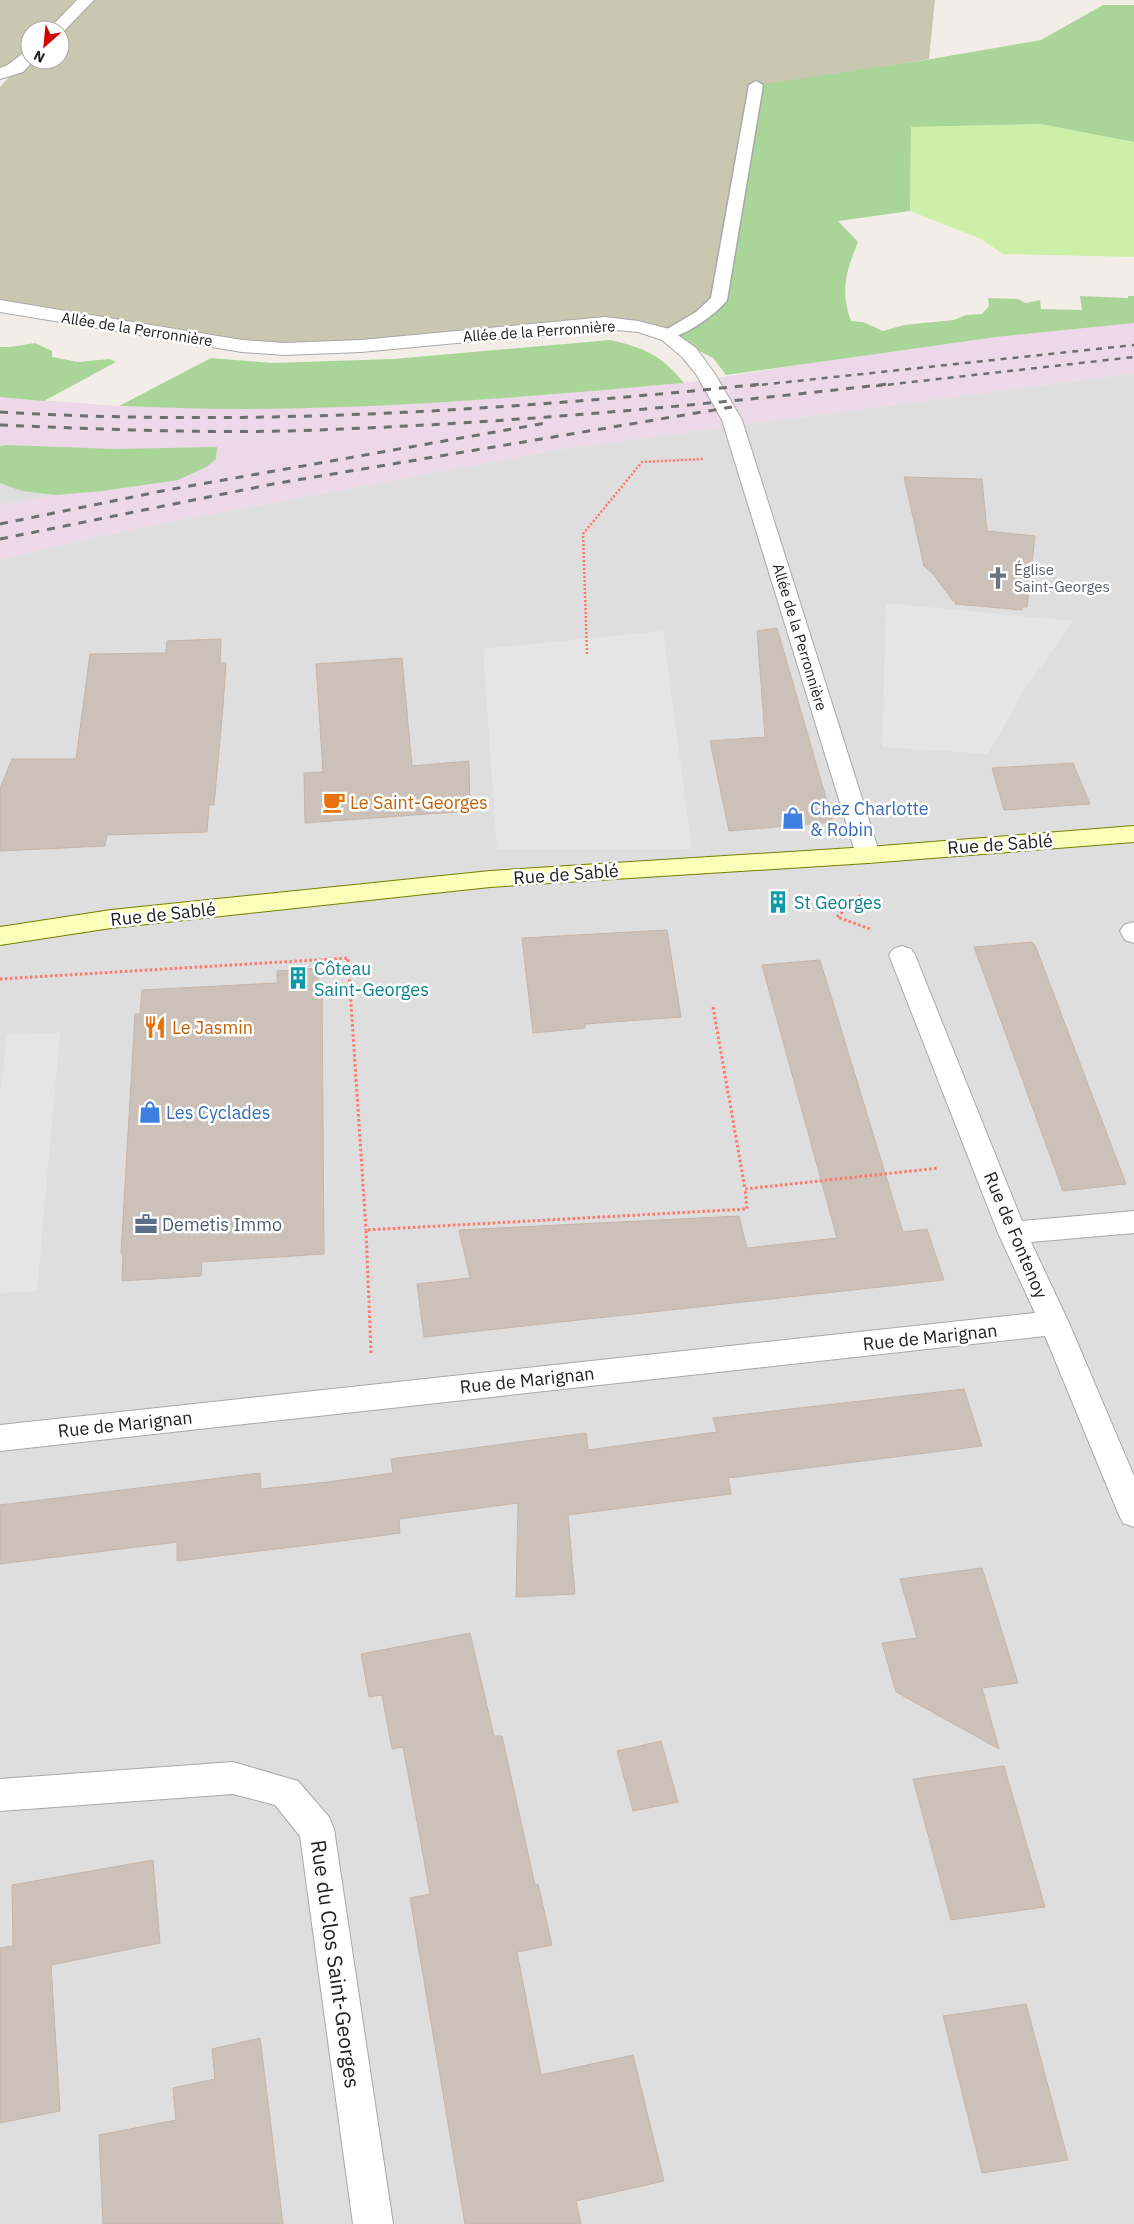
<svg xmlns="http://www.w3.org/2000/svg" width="1134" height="2224" viewBox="0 0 1134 2224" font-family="'IBM Plex Sans',sans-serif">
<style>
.residential{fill:#dfdede}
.industrial{fill:#ecd8e8}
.construction{fill:#c8c8b1;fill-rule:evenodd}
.grass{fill:#cdf0a9}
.forest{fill:#aad598}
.parking{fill:#e5e5e5}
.building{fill:#cbc1b9;stroke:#c6b5a8}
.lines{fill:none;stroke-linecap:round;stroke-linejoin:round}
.service-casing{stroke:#a8a8a8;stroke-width:3}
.minor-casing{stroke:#a8a8a8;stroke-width:2}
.secondary-casing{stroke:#738000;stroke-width:2}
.path-far1{stroke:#ff796b;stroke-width:2.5;stroke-dasharray:2 2;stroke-linecap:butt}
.path{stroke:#ff796b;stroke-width:3;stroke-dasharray:2.5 2.5;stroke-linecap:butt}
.service{fill:#fff;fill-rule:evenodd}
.minor{fill:#fff;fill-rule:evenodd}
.secondary{fill:#fcffb8;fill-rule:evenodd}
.rail-far1{stroke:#6f6f6f;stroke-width:2.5;stroke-dasharray:6 6;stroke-linecap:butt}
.rail{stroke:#6f6f6f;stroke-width:3;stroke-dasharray:8 8;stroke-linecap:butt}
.labels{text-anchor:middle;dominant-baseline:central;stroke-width:5;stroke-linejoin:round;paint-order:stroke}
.far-street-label{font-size:15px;fill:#212121;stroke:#fff}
.far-worship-label{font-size:15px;fill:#5b616d;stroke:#fff;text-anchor:start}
.food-label{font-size:18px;fill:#c56008;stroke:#fff;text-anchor:start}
.shop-label{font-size:18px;fill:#366cbe;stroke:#fff;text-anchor:start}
.street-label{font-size:18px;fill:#212121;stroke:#fff}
.culture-label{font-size:18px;fill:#0d838f;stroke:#fff;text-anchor:start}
.service-label{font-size:18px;fill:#4e5e75;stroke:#fff;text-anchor:start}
.near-street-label{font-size:21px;fill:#212121;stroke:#fff}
</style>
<rect width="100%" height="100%" fill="#f2eee7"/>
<path class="residential" d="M 1134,373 L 1134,2224 L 0,2224 L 0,559 L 147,526 L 567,448 Z
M 0,444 L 57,447 L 56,495 L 0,505 Z"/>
<path class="industrial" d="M 1134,323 L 1134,373 L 567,448 L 147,526 L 0,559 L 0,505 L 55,495 L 57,447 L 0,444 L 0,397 L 119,406 L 241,409 L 395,404 L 532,396 L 684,383 L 857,356 L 996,337 Z"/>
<path class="construction" d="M 0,0 L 935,0 L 929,59 L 908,63 L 719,300 L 668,335 L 632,325 L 284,349 L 0,306 L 0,87 L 16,69 L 0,74 ZM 30,30 L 60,30 L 60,60 L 30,60 Z"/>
<path class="grass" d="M 1040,124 L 1134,142 L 1134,257 L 1003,254 L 981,239 L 910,211 L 911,127 Z"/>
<path class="forest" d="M 1103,5 L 1134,5 L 1134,142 L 1040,124 L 911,127 L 910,211 L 838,221 L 858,242 C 846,272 840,290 851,321 L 863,322 L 883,331 L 904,325 L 954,320 L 966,315 L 982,314 L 989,306 L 988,298 L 1018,299 L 1026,303 L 1040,300 L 1041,309 L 1082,310 L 1080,296 L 1128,298 L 1128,296 L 1134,296 L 1134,323 L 996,337 L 726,375 L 713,358 L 668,335 L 719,299 L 756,85 L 908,63 L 1041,40 Z
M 610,340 C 643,347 663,356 684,383 C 537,396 388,409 240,409 C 200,409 159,407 119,406 L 211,358 L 272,363 L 393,359 Z
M 35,343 L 52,351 L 52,357 L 78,362 L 110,359 L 116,362 L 44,401 L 0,397 L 0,347 L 10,347 Z
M 7,445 L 115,449 L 217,447 L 216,459 L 206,467 L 178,480 L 102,491 L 56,495 L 22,491 L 0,483 L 0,446 Z"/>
<path class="parking" d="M 886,603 L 1073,621 L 1025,689 L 988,754 L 882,747 Z
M 663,631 L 692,849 L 497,850 L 483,649 Z
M 60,1033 L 37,1291 L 0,1293 L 0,1094 L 7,1035 Z"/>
<path class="building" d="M 904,477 L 982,479 L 987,531 L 1035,536 L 1027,607 L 1022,607 L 1022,610 L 955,604 L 956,601 L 953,601 L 933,574 L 924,566 Z
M 777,628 L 833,822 L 729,831 L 710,741 L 765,737 L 757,631 Z
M 221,639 L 220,663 L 226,663 L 223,707 L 214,805 L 209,805 L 207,832 L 107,835 L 105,846 L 0,851 L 0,788 L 12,759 L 76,759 L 90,654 L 166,653 L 167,641 Z
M 402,658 L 412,766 L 469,761 L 470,811 L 305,823 L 304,773 L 323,772 L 316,664 Z
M 1073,763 L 1090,804 L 1004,810 L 992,768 Z
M 667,930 L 681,1017 L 585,1024 L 585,1028 L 533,1033 L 522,938 Z
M 1032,942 L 1035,945 L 1126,1184 L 1063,1191 L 974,947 Z
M 820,960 L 903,1232 L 927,1229 L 944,1280 L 424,1337 L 417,1284 L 470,1278 L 459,1230 L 739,1216 L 747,1248 L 837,1238 L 762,965 Z
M 318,968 L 319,986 L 322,985 L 324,1254 L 202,1262 L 201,1276 L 122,1281 L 123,1254 L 121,1253 L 135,1014 L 140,1014 L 142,990 L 277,983 L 277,971 Z
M 964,1389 L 982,1446 L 728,1478 L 731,1494 L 568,1515 L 575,1594 L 516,1597 L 518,1503 L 399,1519 L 400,1533 L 334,1542 L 177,1561 L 177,1542 L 0,1564 L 0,1505 L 260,1473 L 261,1489 L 328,1482 L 393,1473 L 391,1459 L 586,1433 L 588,1450 L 717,1432 L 713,1418 Z
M 982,1568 L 1018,1683 L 982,1688 L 999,1749 L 896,1692 L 882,1643 L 917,1638 L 900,1579 Z
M 470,1633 L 494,1736 L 502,1736 L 535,1885 L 538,1884 L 552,1945 L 517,1952 L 541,2075 L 633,2055 L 664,2181 L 576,2201 L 581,2224 L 465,2224 L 410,1898 L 430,1894 L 414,1805 L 403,1747 L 392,1749 L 382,1695 L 369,1697 L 361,1654 Z
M 661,1741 L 678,1802 L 633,1811 L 617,1751 Z
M 1004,1766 L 1045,1907 L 951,1920 L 913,1779 Z
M 153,1860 L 160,1943 L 51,1965 L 60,2111 L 0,2123 L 0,1948 L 13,1946 L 12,1885 Z
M 1026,2004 L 1068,2160 L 982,2173 L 943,2016 Z
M 260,2038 L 283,2224 L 103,2224 L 99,2135 L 176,2120 L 173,2088 L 215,2079 L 212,2049 Z"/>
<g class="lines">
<defs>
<path id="service" d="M 756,81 L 763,85 L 727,300 C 718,313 678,342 662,338 L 660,335 L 662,332 L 696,312 L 711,298 L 749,85 Z"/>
<path id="minor" d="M 77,0 L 94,0 L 62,33 L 60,34 L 60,30 L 48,30 Z
M 30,50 L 30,60 L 34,60 L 23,72 L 0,79 L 0,68 C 14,64 19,53 30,50 Z
M 0,300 L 242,340 L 284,343 L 361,340 L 605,317 L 638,321 L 669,329 L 696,348 L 715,374 L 742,420 L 880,855 L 877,861 L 868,863 L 859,861 L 856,855 L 722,420 L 696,374 L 682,357 L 662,340 L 638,332 L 605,329 L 361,352 L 284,355 L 242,352 L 0,312 Z
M 1134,922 L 1134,943 L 1125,940 L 1120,931 L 1124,925 Z
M 902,946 L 911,949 L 915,955 L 1022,1221 L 1134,1211 L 1134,1233 L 1031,1242 L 1069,1323 L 1134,1476 L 1134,1527 L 1123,1523 L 1118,1513 L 1045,1336 L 0,1451 L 0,1425 L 1035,1313 L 998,1233 L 889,955 L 893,949 Z
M 233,1762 L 298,1781 L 329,1817 L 334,1829 L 393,2224 L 353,2224 L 300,1836 L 275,1805 L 233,1794 L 0,1811 L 0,1779 Z"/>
<path id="secondary" d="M 1134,826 L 1134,842 L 868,863 L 490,887 L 111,928 L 0,945 L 0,927 L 111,910 L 490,871 L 868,847 Z"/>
</defs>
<use href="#service" class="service-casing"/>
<use href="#minor" class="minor-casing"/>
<use href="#secondary" class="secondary-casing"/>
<path class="path-far1" d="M 587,654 L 583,534 L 642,462 L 703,459"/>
<path class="path" d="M 861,895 L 837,917 L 870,929
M 0,979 L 348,958 L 366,1230
M 713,1007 L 745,1189
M 371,1353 L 366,1230 L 747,1209 L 745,1189 L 939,1168"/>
<use href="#service" class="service"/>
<use href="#minor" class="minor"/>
<use href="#secondary" class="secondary"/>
<path class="rail-far1" d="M 750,386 L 1134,345
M 876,386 L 1134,357"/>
<path class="rail" d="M 0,412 C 255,427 509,410 762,384
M 0,425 C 95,429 191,433 286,431 C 487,425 688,407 888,384
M 0,524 L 167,490 L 546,423
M 0,539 L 273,484 L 732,407"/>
</g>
<defs>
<symbol id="church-bare" viewBox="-9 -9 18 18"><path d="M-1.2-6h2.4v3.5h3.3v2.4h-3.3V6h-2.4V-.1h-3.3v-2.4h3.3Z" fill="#6b7280" stroke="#fff" stroke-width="2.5" paint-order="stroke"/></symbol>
<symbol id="cafe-bare" viewBox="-9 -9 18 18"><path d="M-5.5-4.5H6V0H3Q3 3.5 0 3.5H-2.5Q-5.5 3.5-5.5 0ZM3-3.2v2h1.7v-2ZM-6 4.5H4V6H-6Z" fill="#e8710a" stroke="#fff" stroke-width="2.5" paint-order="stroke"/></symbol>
<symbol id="shop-bare" viewBox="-9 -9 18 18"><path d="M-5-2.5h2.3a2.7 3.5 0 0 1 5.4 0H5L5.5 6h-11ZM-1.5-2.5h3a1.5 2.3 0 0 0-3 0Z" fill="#3f7fe0" stroke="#fff" stroke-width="2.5" paint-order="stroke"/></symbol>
<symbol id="building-bare" viewBox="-9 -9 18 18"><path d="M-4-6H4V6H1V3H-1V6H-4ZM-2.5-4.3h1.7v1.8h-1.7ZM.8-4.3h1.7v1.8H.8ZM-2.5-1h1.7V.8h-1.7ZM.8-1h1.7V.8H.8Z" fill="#0f9aa8" stroke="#fff" stroke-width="2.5" paint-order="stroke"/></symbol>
<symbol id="restaurant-bare" viewBox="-9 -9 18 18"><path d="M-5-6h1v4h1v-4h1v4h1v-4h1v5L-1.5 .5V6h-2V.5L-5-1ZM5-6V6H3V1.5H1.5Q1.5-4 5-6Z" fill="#e8710a" stroke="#fff" stroke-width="2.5" paint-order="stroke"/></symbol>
<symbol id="office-bare" viewBox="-9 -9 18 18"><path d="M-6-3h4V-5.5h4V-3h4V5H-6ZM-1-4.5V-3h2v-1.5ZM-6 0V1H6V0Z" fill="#5c6f8a" stroke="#fff" stroke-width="2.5" paint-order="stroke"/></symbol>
</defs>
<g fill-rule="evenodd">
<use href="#church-bare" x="982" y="562" width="32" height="32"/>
<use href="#cafe-bare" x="318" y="786" width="32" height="32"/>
<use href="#shop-bare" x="777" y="802" width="32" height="32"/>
<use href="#building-bare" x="762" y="886" width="32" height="32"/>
<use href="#building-bare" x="282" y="962" width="32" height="32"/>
<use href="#restaurant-bare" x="139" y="1011" width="32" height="32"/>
<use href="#shop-bare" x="134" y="1096" width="32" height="32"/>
<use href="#office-bare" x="130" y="1208" width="32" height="32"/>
</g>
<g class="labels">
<g class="far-street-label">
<text transform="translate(137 329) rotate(9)">Allée de la Perronnière</text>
<text transform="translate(539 331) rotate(-4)">Allée de la Perronnière</text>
<text transform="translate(800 637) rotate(73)">Allée de la Perronnière</text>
</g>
<g class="far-worship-label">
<text x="1014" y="569">Église<tspan x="1014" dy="17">Saint-Georges</tspan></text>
</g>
<g class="food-label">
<text x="350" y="802">Le Saint-Georges</text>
<text x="172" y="1027">Le Jasmin</text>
</g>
<g class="shop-label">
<text x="810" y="808">Chez Charlotte<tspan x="810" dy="21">&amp; Robin</tspan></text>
<text x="166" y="1112">Les Cyclades</text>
</g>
<g class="street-label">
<text transform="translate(1000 844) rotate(-4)">Rue de Sablé</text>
<text transform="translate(566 874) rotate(-4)">Rue de Sablé</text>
<text transform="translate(163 914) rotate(-6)">Rue de Sablé</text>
<text transform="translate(1016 1235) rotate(67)">Rue de Fontenoy</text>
<text transform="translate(930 1337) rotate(-6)">Rue de Marignan</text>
<text transform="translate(527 1380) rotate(-6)">Rue de Marignan</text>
<text transform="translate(125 1424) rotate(-6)">Rue de Marignan</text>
</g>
<g class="culture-label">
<text x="794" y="902">St Georges</text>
<text x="314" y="968">Côteau<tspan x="314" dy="21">Saint-Georges</tspan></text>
</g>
<g class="service-label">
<text x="162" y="1224">Demetis Immo</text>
</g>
<g class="near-street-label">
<text transform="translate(336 1964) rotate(82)">Rue du Clos Saint-Georges</text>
</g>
</g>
<g transform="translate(45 45) rotate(207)"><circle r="24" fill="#ffffff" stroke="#a6a6a6"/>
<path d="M0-4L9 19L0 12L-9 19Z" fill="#d20002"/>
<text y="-8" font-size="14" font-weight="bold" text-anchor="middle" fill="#212121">N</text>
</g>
</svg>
